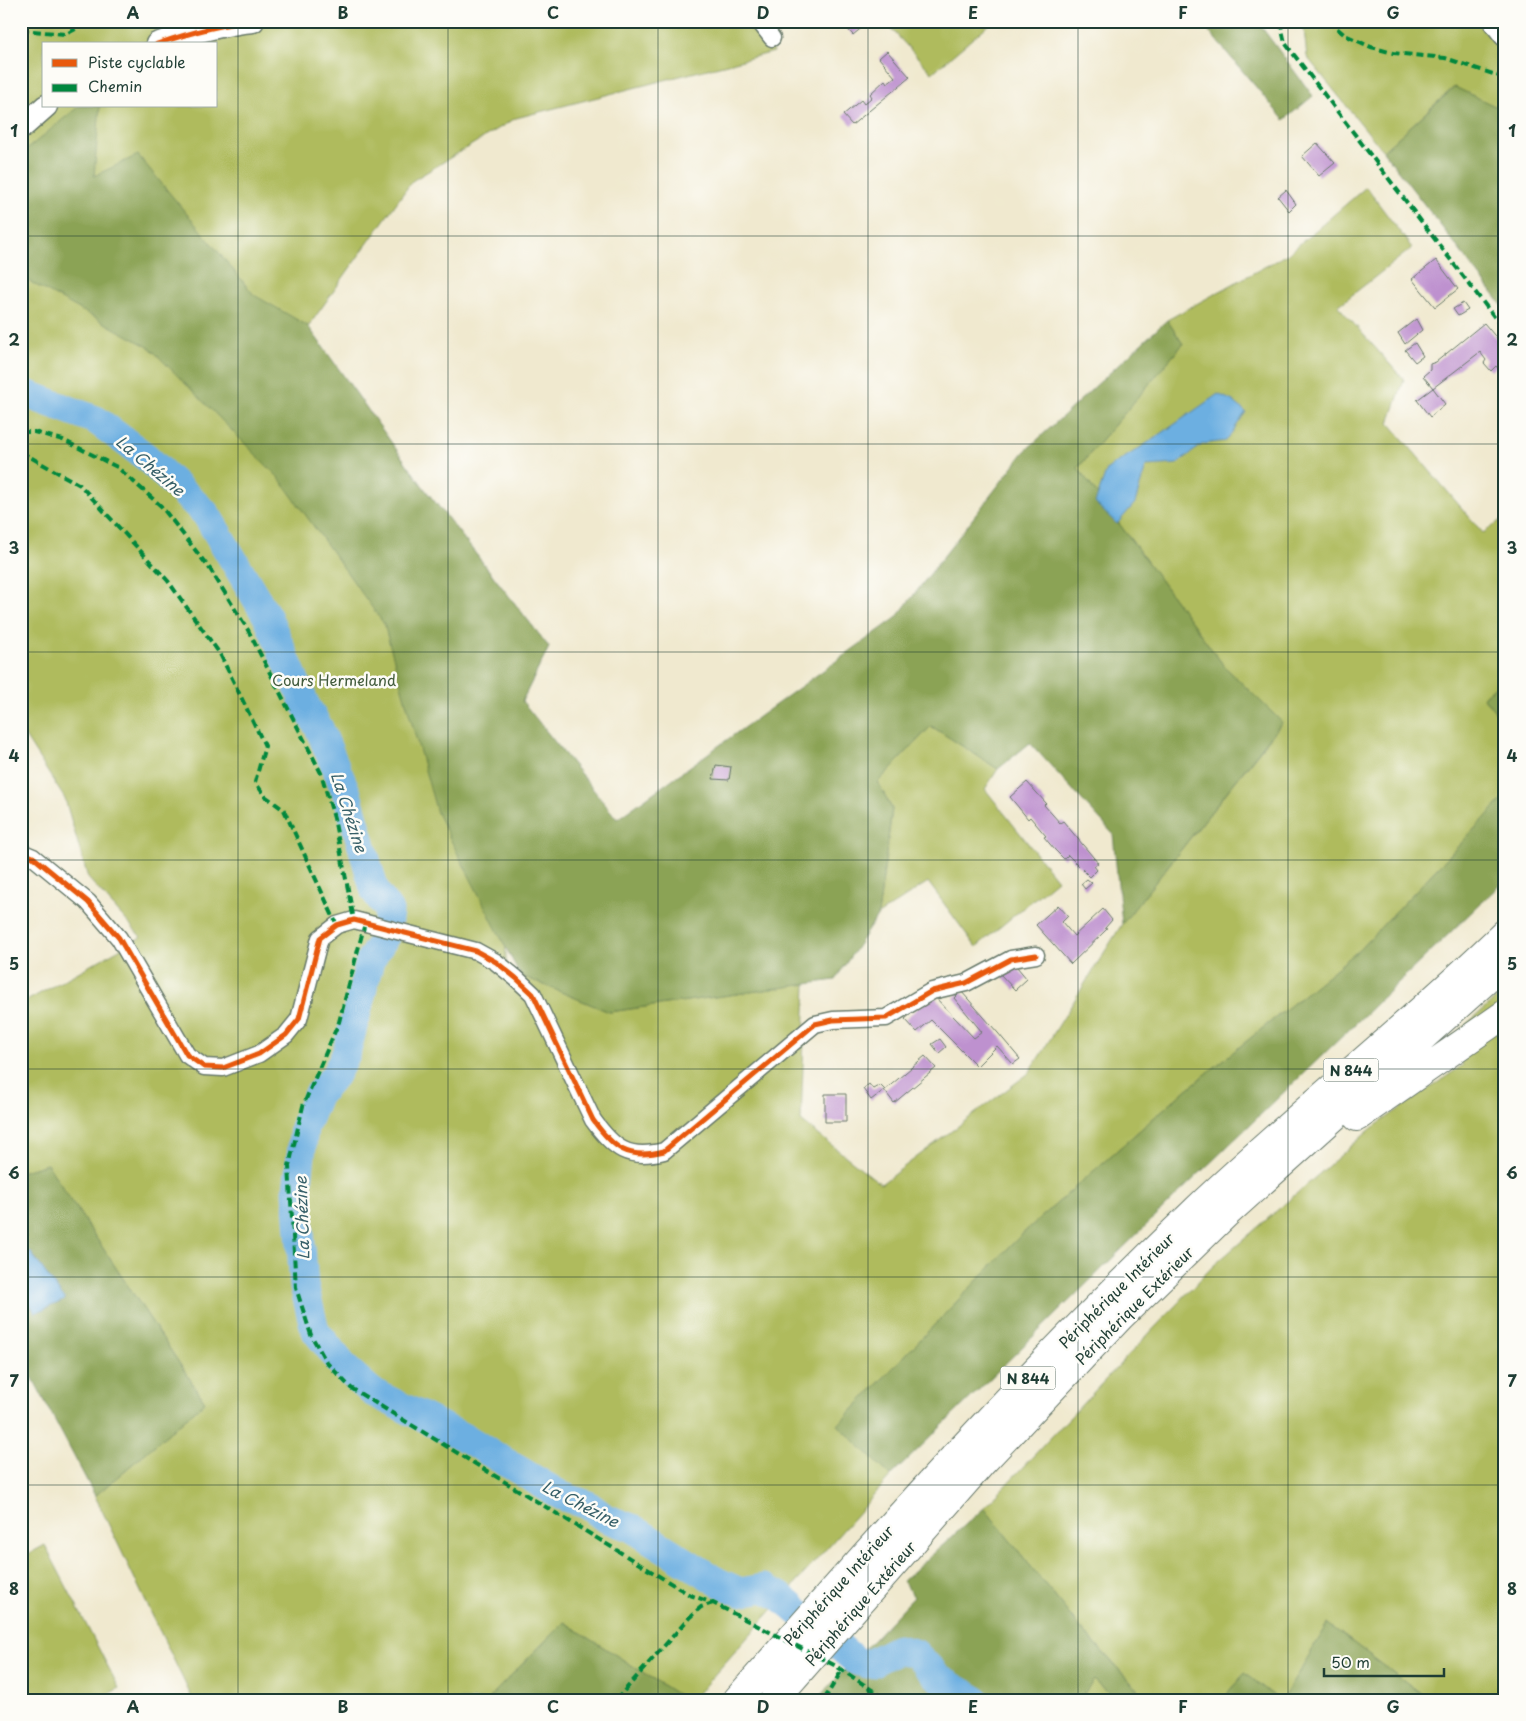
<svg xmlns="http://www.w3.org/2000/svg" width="1526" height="1721" viewBox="0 0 1526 1721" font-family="'Playpen Sans',sans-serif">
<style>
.green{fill:#afbb5d;stroke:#677c48;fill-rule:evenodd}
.forest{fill:#8ba354;stroke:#557044}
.water{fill:#6cafe1;stroke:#46768a}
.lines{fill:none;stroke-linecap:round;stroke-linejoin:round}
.river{stroke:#6cafe1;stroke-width:29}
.building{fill:#be91cf}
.street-casing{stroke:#68796a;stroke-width:19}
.secondary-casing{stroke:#68796a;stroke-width:25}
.highway-casing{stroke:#68796a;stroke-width:30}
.street{stroke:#fff;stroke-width:16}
.secondary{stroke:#fff;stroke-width:22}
.highway{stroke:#fff;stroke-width:28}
.quiet{stroke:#00873e;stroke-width:4;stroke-dasharray:8 4;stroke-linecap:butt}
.cycleway-casing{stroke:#fdfcf7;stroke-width:8}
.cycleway{stroke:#e8590c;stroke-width:5}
.grid{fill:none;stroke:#1f3d34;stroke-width:1;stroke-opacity:0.55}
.labels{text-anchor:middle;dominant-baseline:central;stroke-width:5;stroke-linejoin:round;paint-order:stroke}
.shield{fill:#fdfcf7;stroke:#62766e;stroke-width:1}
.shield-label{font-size:14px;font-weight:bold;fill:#1f3d34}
.park-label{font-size:15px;fill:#435c3e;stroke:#fdfcf7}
.street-label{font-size:15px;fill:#1f3d34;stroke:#fdfcf7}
.water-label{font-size:16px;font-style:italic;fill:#365f68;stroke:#fdfcf7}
.neatline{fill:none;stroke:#1f3d34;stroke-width:2}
.grid-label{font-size:16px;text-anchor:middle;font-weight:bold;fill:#1f3d34}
</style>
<rect width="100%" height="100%" fill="#fdfcf7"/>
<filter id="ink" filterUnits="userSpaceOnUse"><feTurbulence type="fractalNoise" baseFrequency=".02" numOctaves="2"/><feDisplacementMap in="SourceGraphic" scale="10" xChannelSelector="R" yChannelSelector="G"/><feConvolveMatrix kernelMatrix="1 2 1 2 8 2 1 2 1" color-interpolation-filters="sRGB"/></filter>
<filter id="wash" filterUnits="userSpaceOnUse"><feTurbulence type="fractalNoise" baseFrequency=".0096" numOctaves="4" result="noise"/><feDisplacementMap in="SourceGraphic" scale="20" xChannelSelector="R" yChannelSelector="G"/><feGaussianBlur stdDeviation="1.12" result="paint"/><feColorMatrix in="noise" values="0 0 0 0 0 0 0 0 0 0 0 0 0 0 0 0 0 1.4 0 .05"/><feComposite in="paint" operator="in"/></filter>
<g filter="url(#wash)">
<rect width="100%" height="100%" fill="#f0e9cf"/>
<path class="green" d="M 21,21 L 752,21 L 774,52 L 516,118 L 412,181 L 308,327 L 424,488 L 549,647 L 522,701 L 503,908 L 508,987 L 520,975 L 610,1012 L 806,984 L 801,1121 L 881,1184 L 1029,1073 L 1122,924 L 1282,723 L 1224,666 L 1078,468 L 1183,344 L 1167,320 L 1288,254 L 1366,187 L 1412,248 L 1338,306 L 1404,380 L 1389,423 L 1483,533 L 1505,517 L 1505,678 L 1483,697 L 1505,723 L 1505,797 L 1359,950 L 1174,1100 L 1020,1236 L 839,1424 L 891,1476 L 692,1700 L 686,1700 L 564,1622 L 487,1700 L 193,1700 L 95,1496 L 205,1402 L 47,1164 L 21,1172 L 21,1004 L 141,937 L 88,878 L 65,799 L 21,730 ZM 44,44 L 216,44 L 216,106 L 44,106 Z
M 884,21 L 993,21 L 932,73 Z
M 1303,21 L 1505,21 L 1505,111 L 1454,87 L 1383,151 L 1307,57 Z
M 931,726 L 998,769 L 985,789 L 1057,880 L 976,947 L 928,882 L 878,915 L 892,809 L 878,782 Z
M 1505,991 L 1505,1700 L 1430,1700 L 1328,1624 L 1282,1700 L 1279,1700 L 1245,1673 L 1221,1700 L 1135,1700 L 1140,1692 L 1076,1623 L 984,1508 L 1212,1267 L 1372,1128 L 1463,1065 L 1444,1043 Z
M 45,1545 L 119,1688 L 98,1700 L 21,1700 L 21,1558 Z
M 1094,1680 L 1118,1700 L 1079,1700 Z"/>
<path class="forest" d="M 1200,21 L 1257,21 L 1313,96 L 1284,120 Z
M 1455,87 L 1505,111 L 1505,309 L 1383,151 Z
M 79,106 L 100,106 L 94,176 L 138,155 L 254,295 L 308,326 L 424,488 L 549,647 L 522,701 L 617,819 L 896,618 L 1024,452 L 1167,320 L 1183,344 L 1078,468 L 1224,666 L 1282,722 L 1122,924 L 1113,834 L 1030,743 L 998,769 L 931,726 L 878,782 L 892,809 L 878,915 L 835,980 L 609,1012 L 520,975 L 437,813 L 384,624 L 279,478 L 150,348 L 21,277 L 21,154 Z
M 1505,678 L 1505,723 L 1483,697 Z
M 1505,797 L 1505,880 L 1180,1192 L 891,1476 L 838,1425 L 1020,1236 L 1174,1100 L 1359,950 Z
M 47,1164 L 205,1402 L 95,1496 L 21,1356 L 21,1172 Z
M 984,1508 L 1076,1623 L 1140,1693 L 1135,1700 L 1118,1700 L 1094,1680 L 1079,1700 L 816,1700 L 914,1597 L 903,1581 Z
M 564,1622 L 686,1700 L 487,1700 Z
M 1328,1624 L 1430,1700 L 1282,1700 Z
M 1245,1673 L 1279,1700 L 1221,1700 Z"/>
<path class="water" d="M 1218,394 L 1233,401 L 1246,412 L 1226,441 L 1203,444 L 1177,464 L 1146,466 L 1135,503 L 1117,524 L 1095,503 L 1107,469 L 1155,438 Z
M 30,1251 L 65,1300 L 35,1313 L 21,1288 L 21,1257 Z"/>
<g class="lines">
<path class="river" d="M 21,392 L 96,420 L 146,457 L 206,514 L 268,618 L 305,704 L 319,728 L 347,794 L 375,891 L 389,911 L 386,935 L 370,961 L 346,1054 L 335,1075 L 317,1096 L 304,1128 L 297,1191 L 304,1286 L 315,1330 L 345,1368 L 372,1392 L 469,1440 L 562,1496 L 588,1505 L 605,1518 L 632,1528 L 718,1582 L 740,1592 L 764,1588 L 780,1596 L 856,1661 L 869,1664 L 898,1649 L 915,1653 L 941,1680 L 976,1700"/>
</g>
<g id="blocks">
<path class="building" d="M 846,21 L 861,21 L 865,25 L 853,35 L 843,24 Z
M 887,51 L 910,77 L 852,125 L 843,115 L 861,100 L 864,104 L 872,97 L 870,94 L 885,80 L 887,83 L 895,77 L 879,58 Z
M 1317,143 L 1335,163 L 1319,176 L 1302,156 Z
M 1286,190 L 1296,204 L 1289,211 L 1278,197 Z
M 1436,260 L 1458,289 L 1435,307 L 1412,279 Z
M 1463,303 L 1468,310 L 1458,316 L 1453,309 Z
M 1416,319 L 1422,330 L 1405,344 L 1398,333 Z
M 1484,323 L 1505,348 L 1505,376 L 1496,366 L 1491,371 L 1484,363 L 1486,360 L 1480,352 L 1433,388 L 1423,376 L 1430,370 L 1430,364 L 1436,362 Z
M 1415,343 L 1423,356 L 1415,362 L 1405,350 Z
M 1505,377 L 1505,392 L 1498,383 Z
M 1433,388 L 1445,404 L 1430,417 L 1417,400 Z
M 716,765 L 731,767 L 729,780 L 713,779 Z
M 1027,782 L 1046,803 L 1044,805 L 1060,823 L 1063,821 L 1098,863 L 1094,866 L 1097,870 L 1090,877 L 1068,855 L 1064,859 L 1055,850 L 1044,837 L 1046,836 L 1030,817 L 1028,819 L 1010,797 Z
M 1087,879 L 1092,883 L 1085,889 L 1081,884 Z
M 1058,905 L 1068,916 L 1062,922 L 1074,936 L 1103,909 L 1112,920 L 1105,928 L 1107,929 L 1071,964 L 1036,925 Z
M 1012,961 L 1027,979 L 1015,990 L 999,973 Z
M 961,991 L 998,1033 L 1020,1059 L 1013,1064 L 997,1046 L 977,1066 L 931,1020 L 917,1032 L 905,1019 L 933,995 L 974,1038 L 982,1032 L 954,998 Z
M 940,1039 L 946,1047 L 939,1053 L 932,1044 Z
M 925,1056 L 936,1068 L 894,1103 L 884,1090 L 871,1100 L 863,1089 L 869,1084 L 873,1089 L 880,1085 L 885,1090 Z
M 825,1094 L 846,1094 L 846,1122 L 825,1122 Z"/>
</g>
</g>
<g filter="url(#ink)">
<use href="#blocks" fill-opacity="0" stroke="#68796a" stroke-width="1"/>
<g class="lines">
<defs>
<path id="street" d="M 759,21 L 772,38
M 21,852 L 33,857 L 88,902 L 119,938 L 187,1055 L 204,1067 L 223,1068 L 259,1054 L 286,1035 L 299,1019 L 320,938 L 337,925 L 354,920 L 476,951 L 496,962 L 516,978 L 533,994 L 593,1120 C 614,1149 628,1160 664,1151 L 815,1024 L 833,1020 L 886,1018 L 932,991 L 966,983 L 1011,959 L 1036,955"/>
<path id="secondary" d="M 1494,21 L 1505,35
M 157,44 C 189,33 220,24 253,21
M 21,128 L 46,106"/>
<path id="highway" d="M 1357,1117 L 1505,1014
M 737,1700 C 884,1531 1034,1365 1196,1210 C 1296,1115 1406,1029 1505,933
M 774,1700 L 981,1464 L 1121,1316 L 1227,1213 L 1505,963"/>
</defs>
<use href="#street" class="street-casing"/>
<use href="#secondary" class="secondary-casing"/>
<use href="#highway" class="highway-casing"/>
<use href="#street" class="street"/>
<use href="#secondary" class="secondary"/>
<use href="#highway" class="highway"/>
<path class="quiet" d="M 150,21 L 162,23 L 170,21
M 1280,21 L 1285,43 L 1505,331
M 1328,21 L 1345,35 L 1371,47 L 1393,53 L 1445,58 L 1499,76 L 1505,82
M 21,30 L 66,34 L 91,21
M 21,432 L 34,432 L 63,440 L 117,467 L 161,506 L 210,569 L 248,630 L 321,773 L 334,818 L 354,920
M 21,452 L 80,485 L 168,581 L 220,654 L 265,746 L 255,782 L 265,796 L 284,810 L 337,925
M 365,923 L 339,1022 L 303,1106 L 289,1166 L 296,1288 L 311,1335 L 327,1363 L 351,1388 L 690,1595 L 713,1603 L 836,1666 L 887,1700
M 616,1700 L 689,1618 L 701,1607 L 713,1603
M 824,1700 L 842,1670"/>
<defs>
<path id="cycleway" d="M 157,44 C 189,33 220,24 253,21
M 21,852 L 33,857 L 88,902 L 119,938 L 187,1055 L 204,1067 L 223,1068 L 259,1054 L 286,1035 L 299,1019 L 320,938 L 337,925 L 354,920 L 476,951 L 496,962 L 516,978 L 533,994 L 593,1120 C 614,1149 628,1160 664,1151 L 815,1024 L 833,1020 L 886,1018 L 932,991 L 966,983 L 1011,959 L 1036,955"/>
</defs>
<use href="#cycleway" class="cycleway-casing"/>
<use href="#cycleway" class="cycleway"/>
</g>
</g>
<path class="grid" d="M 238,21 L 238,1700M 448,21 L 448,1700M 658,21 L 658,1700M 868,21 L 868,1700M 1078,21 L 1078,1700M 1288,21 L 1288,1700M 21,236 L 1505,236M 21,444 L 1505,444M 21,652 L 1505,652M 21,860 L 1505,860M 21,1069 L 1505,1069M 21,1277 L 1505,1277M 21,1485 L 1505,1485"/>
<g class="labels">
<g class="shield">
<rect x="1323.5" y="1058.5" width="55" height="23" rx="4"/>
<rect x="1000.5" y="1366.5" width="55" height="23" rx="4"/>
</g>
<g class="shield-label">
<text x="1351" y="1070">N 844</text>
<text x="1028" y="1378">N 844</text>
</g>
<g class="park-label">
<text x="334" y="679">Cours Hermeland</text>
</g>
<g class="street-label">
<text transform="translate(1116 1290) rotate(-45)">Périphérique Intérieur</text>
<text transform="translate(1134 1305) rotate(-45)">Périphérique Extérieur</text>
<text transform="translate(838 1585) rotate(-48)">Périphérique Intérieur</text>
<text transform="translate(860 1603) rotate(-49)">Périphérique Extérieur</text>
</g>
<g class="water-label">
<text transform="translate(151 465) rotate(40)">La Chézine</text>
<text transform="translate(350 812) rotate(72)">La Chézine</text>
<text transform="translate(301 1218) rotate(-92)">La Chézine</text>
<text transform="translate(581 1503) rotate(27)">La Chézine</text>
</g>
</g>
<rect width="1526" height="1721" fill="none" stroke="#fdfcf7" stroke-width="55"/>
<rect x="42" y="42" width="175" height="65" fill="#fdfcf7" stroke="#a4b0a9"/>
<rect x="52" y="59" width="25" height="8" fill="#e8590c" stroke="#a4b0a9"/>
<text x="88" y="68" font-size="15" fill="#1f3d34">Piste cyclable</text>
<rect x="52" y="84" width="25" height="8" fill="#00873e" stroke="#a4b0a9"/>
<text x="88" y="92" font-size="15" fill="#1f3d34">Chemin</text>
<path d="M1324 1668v8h120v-8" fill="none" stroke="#1f3d34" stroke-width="2.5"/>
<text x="1331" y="1668" font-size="15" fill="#1f3d34" stroke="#fdfcf7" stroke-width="4" paint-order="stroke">50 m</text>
<rect x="28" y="28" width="1470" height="1666" class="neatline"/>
<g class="grid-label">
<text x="133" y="19">A</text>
<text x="343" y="19">B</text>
<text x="553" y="19">C</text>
<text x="763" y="19">D</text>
<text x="973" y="19">E</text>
<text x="1183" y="19">F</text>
<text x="1393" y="19">G</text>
<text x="14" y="137">1</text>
<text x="1512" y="137">1</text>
<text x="14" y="346">2</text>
<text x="1512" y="346">2</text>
<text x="14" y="554">3</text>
<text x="1512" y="554">3</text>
<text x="14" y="762">4</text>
<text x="1512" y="762">4</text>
<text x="14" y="970">5</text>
<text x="1512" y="970">5</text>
<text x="14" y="1179">6</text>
<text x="1512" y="1179">6</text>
<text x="14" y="1387">7</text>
<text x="1512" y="1387">7</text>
<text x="14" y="1595">8</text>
<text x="1512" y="1595">8</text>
<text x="133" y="1713">A</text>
<text x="343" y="1713">B</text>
<text x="553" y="1713">C</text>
<text x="763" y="1713">D</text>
<text x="973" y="1713">E</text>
<text x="1183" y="1713">F</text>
<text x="1393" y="1713">G</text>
</g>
</svg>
